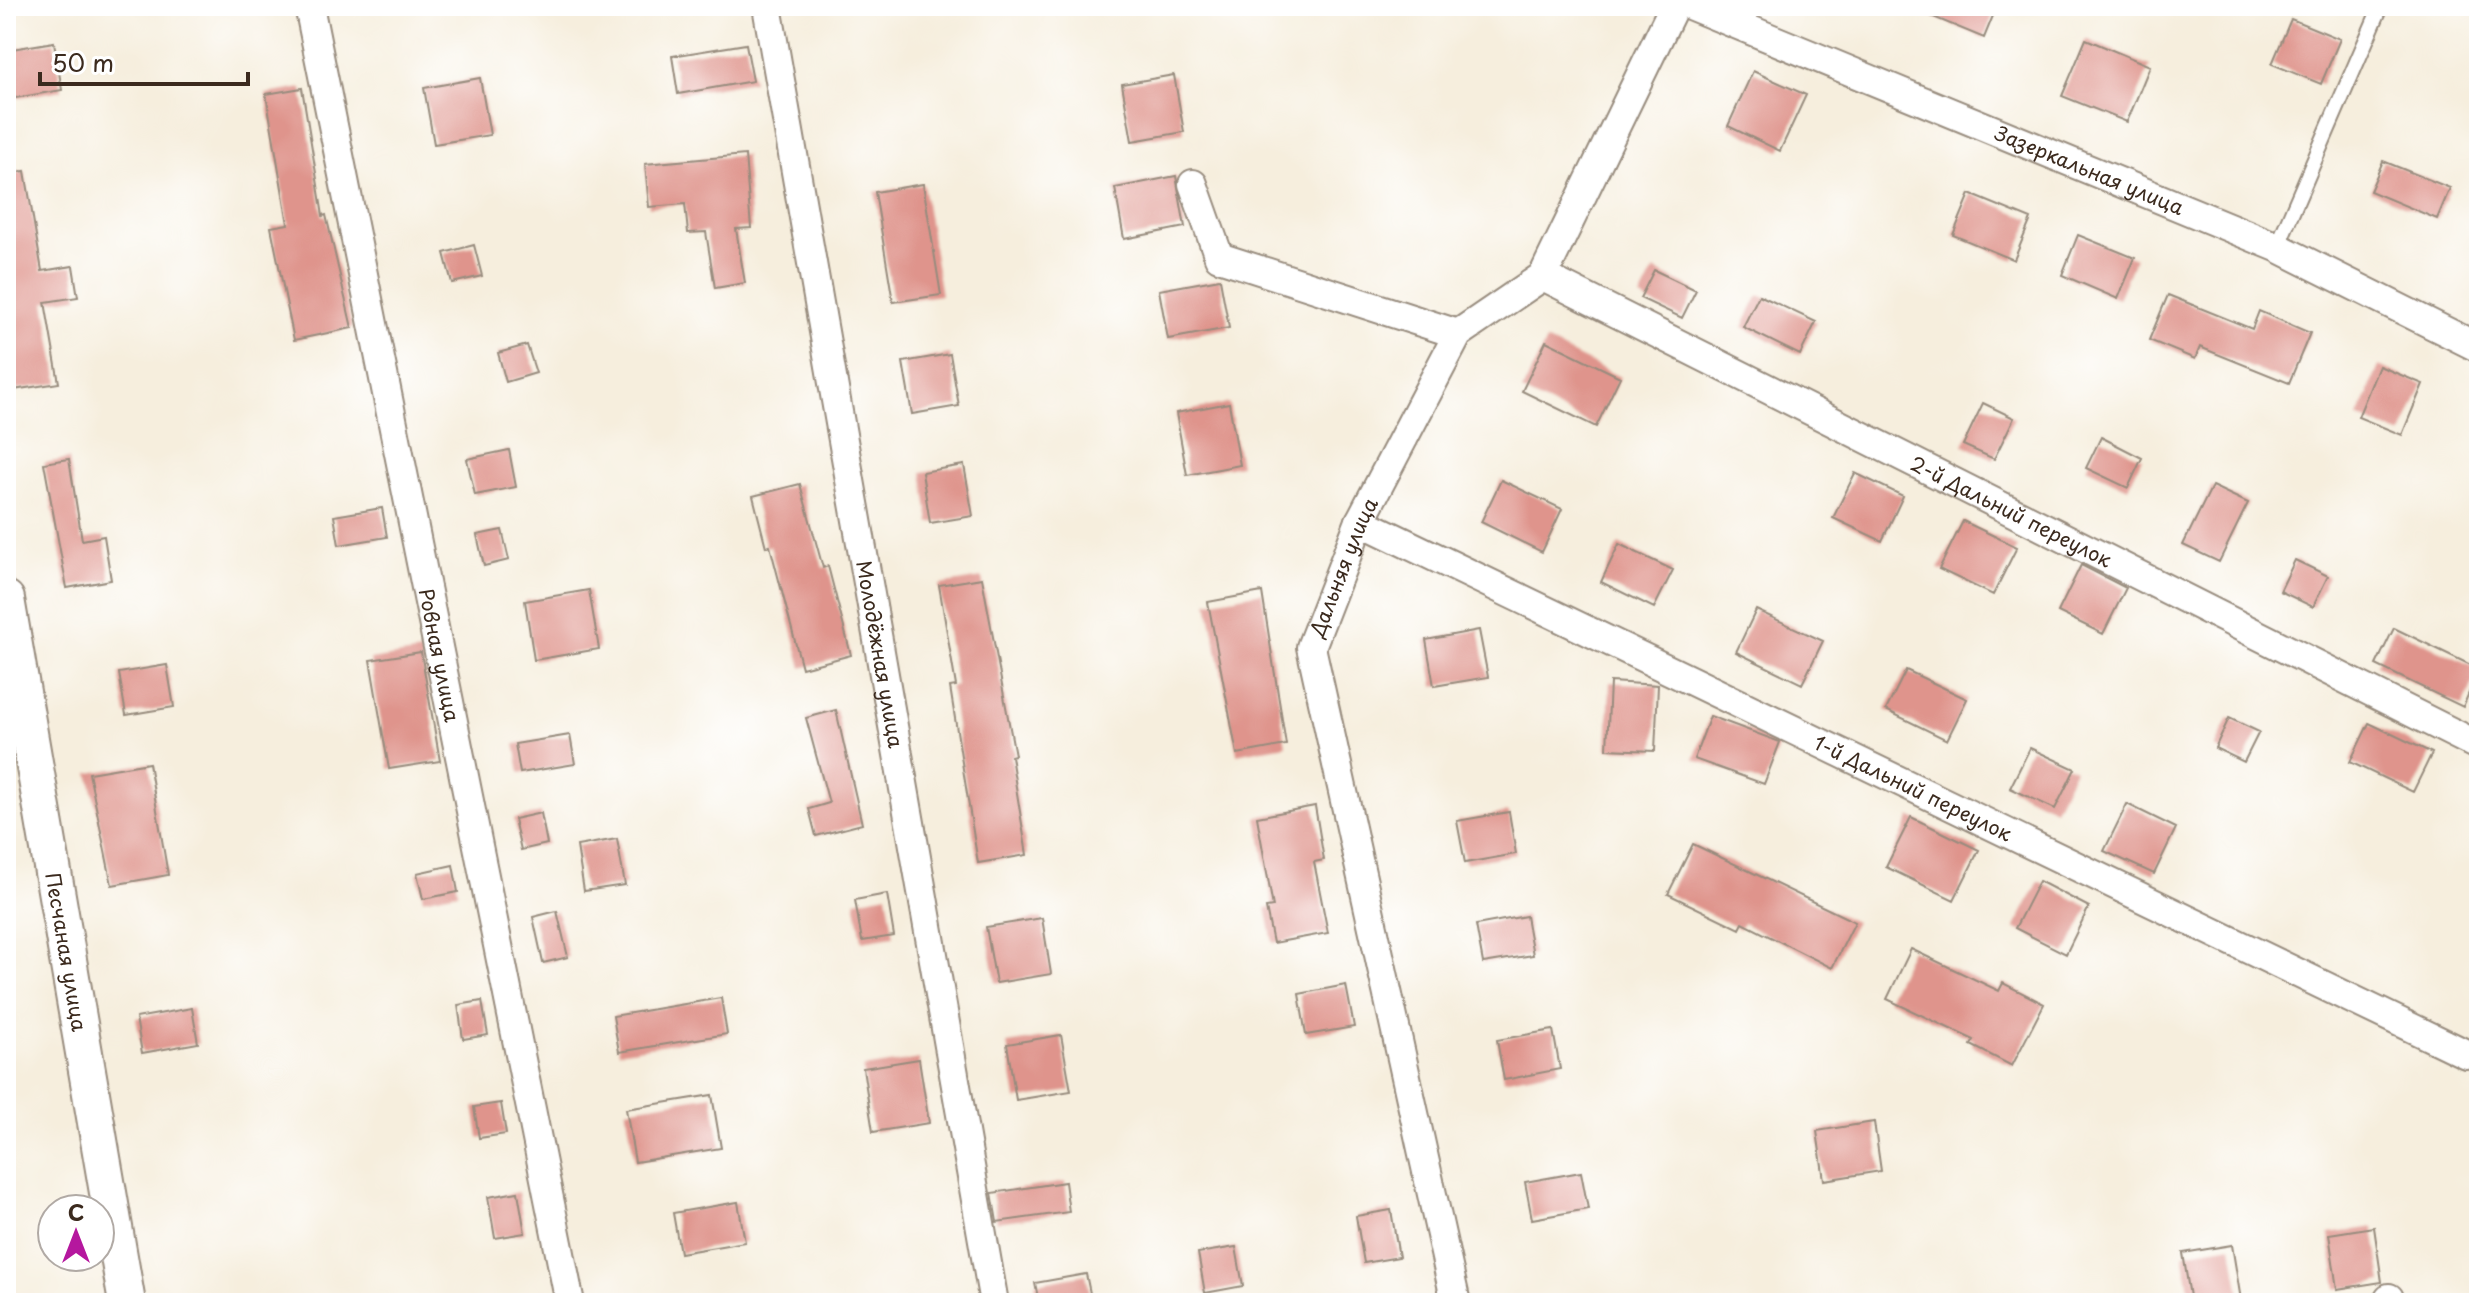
<svg xmlns="http://www.w3.org/2000/svg" width="2485" height="1309" viewBox="0 0 2485 1309" font-family="'Playpen Sans',sans-serif">
<style>
.building{fill:#df948c}
.lines{fill:none;stroke-linecap:round;stroke-linejoin:round}
.service-casing{stroke:#988c7e;stroke-width:18}
.minor-casing{stroke:#988c7e;stroke-width:32}
.tertiary-casing{stroke:#988c7e;stroke-width:40}
.service{stroke:#fff;stroke-width:14}
.minor{stroke:#fff;stroke-width:28}
.tertiary{stroke:#fff;stroke-width:36}
.labels{text-anchor:middle;dominant-baseline:central;stroke-width:7;stroke-linejoin:round;paint-order:stroke}
.street-label{font-size:20px;fill:#3b2a1e;stroke:#fff}
</style>
<rect width="100%" height="100%" fill="#fff"/>
<filter id="ink" filterUnits="userSpaceOnUse"><feTurbulence type="fractalNoise" baseFrequency=".0125" numOctaves="2"/><feDisplacementMap in="SourceGraphic" scale="16" xChannelSelector="R" yChannelSelector="G"/><feConvolveMatrix kernelMatrix="1 2 1 2 8 2 1 2 1" color-interpolation-filters="sRGB"/></filter>
<filter id="wash" filterUnits="userSpaceOnUse"><feTurbulence type="fractalNoise" baseFrequency=".006" numOctaves="4" result="noise"/><feDisplacementMap in="SourceGraphic" scale="32" xChannelSelector="R" yChannelSelector="G"/><feGaussianBlur stdDeviation="1.8" result="paint"/><feColorMatrix in="noise" values="0 0 0 0 0 0 0 0 0 0 0 0 0 0 0 0 0 1.4 0 .05"/><feComposite in="paint" operator="in"/></filter>
<g filter="url(#wash)">
<rect width="100%" height="100%" fill="#f6eedd"/>
<g id="blocks">
<path class="building" d="M 1907,6 L 1997,6 L 1984,38 Z
M 2291,19 L 2340,39 L 2321,84 L 2272,64 Z
M 2086,39 L 2150,66 L 2127,122 L 2062,96 Z
M 54,42 L 62,90 L 9,99 L 6,50 Z
M 746,44 L 753,81 L 678,94 L 672,56 Z
M 1753,71 L 1806,95 L 1780,151 L 1728,126 Z
M 1174,75 L 1184,132 L 1132,141 L 1122,84 Z
M 480,78 L 490,135 L 434,144 L 424,88 Z
M 302,88 L 323,216 L 326,215 L 352,328 L 294,340 L 271,227 L 288,224 L 266,94 Z
M 745,155 L 751,228 L 736,229 L 745,283 L 715,288 L 706,232 L 688,233 L 685,204 L 649,207 L 645,164 Z
M 2383,161 L 2450,188 L 2437,219 L 2370,191 Z
M 25,171 L 42,271 L 73,266 L 78,297 L 45,302 L 59,383 L 13,390 L 6,350 L 6,174 Z
M 1176,176 L 1185,227 L 1124,239 L 1115,188 Z
M 923,184 L 941,295 L 893,302 L 875,192 Z
M 1970,194 L 2031,219 L 2014,260 L 1953,235 Z
M 2078,235 L 2135,258 L 2118,299 L 2062,275 Z
M 474,245 L 482,276 L 452,283 L 444,253 Z
M 1654,270 L 1696,290 L 1682,318 L 1640,298 Z
M 1220,279 L 1229,328 L 1168,339 L 1159,290 Z
M 1759,295 L 1816,322 L 1800,355 L 1743,327 Z
M 2168,295 L 2252,329 L 2259,311 L 2310,333 L 2289,383 L 2200,347 L 2195,359 L 2149,340 Z
M 1546,341 L 1620,377 L 1596,427 L 1522,391 Z
M 527,345 L 536,373 L 506,382 L 498,353 Z
M 950,354 L 959,406 L 912,414 L 903,362 Z
M 2379,366 L 2423,384 L 2402,435 L 2358,417 Z
M 1229,403 L 1240,465 L 1187,475 L 1176,413 Z
M 1983,403 L 2014,418 L 1994,459 L 1963,445 Z
M 2101,437 L 2142,458 L 2128,488 L 2086,468 Z
M 509,450 L 516,487 L 475,495 L 467,459 Z
M 69,459 L 82,540 L 104,536 L 111,580 L 67,588 L 44,463 Z
M 964,465 L 973,516 L 930,523 L 922,472 Z
M 1855,473 L 1903,496 L 1882,541 L 1833,518 Z
M 1501,480 L 1562,509 L 1542,552 L 1481,522 Z
M 800,484 L 823,568 L 828,566 L 851,655 L 802,668 L 770,546 L 766,547 L 753,496 Z
M 2212,486 L 2248,503 L 2219,562 L 2183,545 Z
M 382,508 L 387,537 L 339,545 L 334,516 Z
M 1963,521 L 2017,547 L 1993,595 L 1939,569 Z
M 502,530 L 509,560 L 484,566 L 477,535 Z
M 1619,544 L 1673,570 L 1654,608 L 1601,582 Z
M 2295,560 L 2328,576 L 2313,607 L 2280,591 Z
M 2081,565 L 2126,588 L 2103,634 L 2058,612 Z
M 982,578 L 1015,755 L 1011,756 L 1027,855 L 978,863 L 950,687 L 956,686 L 939,585 Z
M 589,590 L 599,649 L 534,660 L 525,601 Z
M 1262,592 L 1286,745 L 1237,754 L 1208,602 Z
M 1756,610 L 1823,641 L 1802,684 L 1736,652 Z
M 2394,628 L 2479,669 L 2463,707 L 2376,665 Z
M 1479,630 L 1488,677 L 1434,686 L 1426,640 Z
M 421,652 L 440,761 L 389,769 L 370,660 Z
M 167,665 L 174,707 L 126,715 L 119,673 Z
M 1906,670 L 1967,699 L 1947,740 L 1886,710 Z
M 1610,682 L 1658,685 L 1655,751 L 1607,749 Z
M 836,710 L 862,824 L 816,836 L 809,809 L 829,803 L 806,718 Z
M 1710,716 L 1780,742 L 1764,784 L 1694,759 Z
M 2229,718 L 2259,732 L 2244,762 L 2215,748 Z
M 2369,723 L 2432,753 L 2413,792 L 2350,762 Z
M 570,735 L 575,764 L 520,773 L 515,744 Z
M 2030,748 L 2075,769 L 2055,809 L 2010,788 Z
M 149,763 L 168,875 L 112,885 L 89,773 Z
M 2127,804 L 2176,828 L 2154,874 L 2104,851 Z
M 1315,806 L 1324,860 L 1314,862 L 1328,933 L 1273,943 L 1266,908 L 1273,907 L 1257,817 Z
M 1509,812 L 1516,854 L 1465,863 L 1457,821 Z
M 541,813 L 547,844 L 521,850 L 514,819 Z
M 1911,817 L 1979,850 L 1954,900 L 1886,867 Z
M 617,839 L 625,885 L 584,891 L 577,846 Z
M 1693,844 L 1855,922 L 1832,968 L 1743,923 L 1740,929 L 1668,894 Z
M 453,865 L 458,892 L 423,899 L 417,873 Z
M 2039,881 L 2089,907 L 2066,954 L 2015,928 Z
M 887,894 L 894,936 L 862,941 L 855,900 Z
M 557,911 L 568,957 L 543,963 L 533,917 Z
M 1526,916 L 1533,955 L 1483,963 L 1476,925 Z
M 1042,918 L 1051,974 L 996,983 L 986,927 Z
M 1911,949 L 1999,991 L 2003,983 L 2044,1004 L 2012,1066 L 1971,1045 L 1974,1040 L 1887,999 Z
M 1346,985 L 1354,1027 L 1306,1035 L 1299,994 Z
M 721,998 L 727,1034 L 619,1052 L 613,1016 Z
M 482,1001 L 488,1035 L 463,1039 L 458,1005 Z
M 192,1008 L 198,1043 L 142,1053 L 136,1018 Z
M 1553,1030 L 1560,1069 L 1504,1080 L 1497,1040 Z
M 1061,1035 L 1071,1091 L 1016,1100 L 1007,1044 Z
M 919,1059 L 929,1123 L 873,1132 L 863,1068 Z
M 712,1095 L 721,1148 L 635,1162 L 626,1109 Z
M 501,1103 L 506,1134 L 479,1138 L 474,1107 Z
M 1874,1122 L 1881,1171 L 1824,1180 L 1817,1131 Z
M 1581,1172 L 1588,1209 L 1532,1219 L 1525,1182 Z
M 1065,1182 L 1069,1212 L 997,1222 L 992,1193 Z
M 518,1192 L 525,1233 L 495,1238 L 488,1197 Z
M 738,1202 L 745,1242 L 680,1253 L 673,1213 Z
M 1391,1210 L 1399,1257 L 1364,1263 L 1356,1216 Z
M 2374,1227 L 2382,1282 L 2337,1289 L 2329,1234 Z
M 2232,1245 L 2241,1300 L 2191,1303 L 2183,1253 Z
M 1236,1247 L 1243,1286 L 1205,1293 L 1198,1253 Z
M 1086,1274 L 1092,1303 L 1039,1303 L 1035,1283 Z"/>
</g>
</g>
<g filter="url(#ink)">
<use href="#blocks" fill-opacity="0" stroke="#988c7e" stroke-width="2"/>
<g class="lines">
<defs>
<path id="service" d="M 2277,247 L 2381,6"/>
<g id="minor">
<path id="s1" d="M 309,6 L 570,1303"/>
<path id="s2" d="M 767,6 L 994,1303"/>
<path id="s3" d="M 1692,6 L 2277,247 L 2479,348"/>
<path d="M 1193,184 L 1219,257 L 1458,334"/>
<path id="s4" d="M 1543,276 L 2479,746"/>
<path id="s5" d="M 1360,521 L 2466,1054"/>
<path d="M 2389,1298 L 2389,1303"/>
<path id="s6" d="M 1456,1303 L 1311,647 L 1360,521 L 1458,334 L 1543,276 L 1674,6"/>
</g>
<g id="tertiary">
<path id="s7" d="M 6,599 L 127,1303"/>
</g>
</defs>
<use href="#service" class="service-casing"/>
<use href="#minor" class="minor-casing"/>
<use href="#tertiary" class="tertiary-casing"/>
<use href="#service" class="service"/>
<use href="#minor" class="minor"/>
<use href="#tertiary" class="tertiary"/>
</g>
</g>
<g class="labels">
<g class="street-label">
<text stroke="none"><textPath href="#s3" startOffset="430">Зазеркальная улица</textPath></text>
<text stroke="none"><textPath href="#s4" startOffset="524">2-й Дальний переулок</textPath></text>
<text stroke="none"><textPath href="#s6" startOffset="758">Дальняя улица</textPath></text>
<text stroke="none"><textPath href="#s1" startOffset="662">Ровная улица</textPath></text>
<text stroke="none"><textPath href="#s2" startOffset="658">Молодёжная улица</textPath></text>
<text stroke="none"><textPath href="#s5" startOffset="614">1-й Дальний переулок</textPath></text>
<text stroke="none"><textPath href="#s7" startOffset="358">Песчаная улица</textPath></text>
</g>
</g>
<rect width="2485" height="1309" fill="none" stroke="#fff" stroke-width="32"/>
<g transform="translate(76 1233)"><circle r="38" fill="#ffffff" stroke="#b1aaa5" stroke-width="2"/>
<path d="M0-6L14 30L0 20L-14 30Z" fill="#b5179e"/>
<text y="-12" font-size="22" font-weight="bold" text-anchor="middle" fill="#3b2a1e">С</text>
</g>
<path d="M40 72v12h208v-12" fill="none" stroke="#3b2a1e" stroke-width="4"/>
<text x="52" y="72" font-size="24" fill="#3b2a1e" stroke="#ffffff" stroke-width="6" paint-order="stroke">50 m</text>
</svg>
